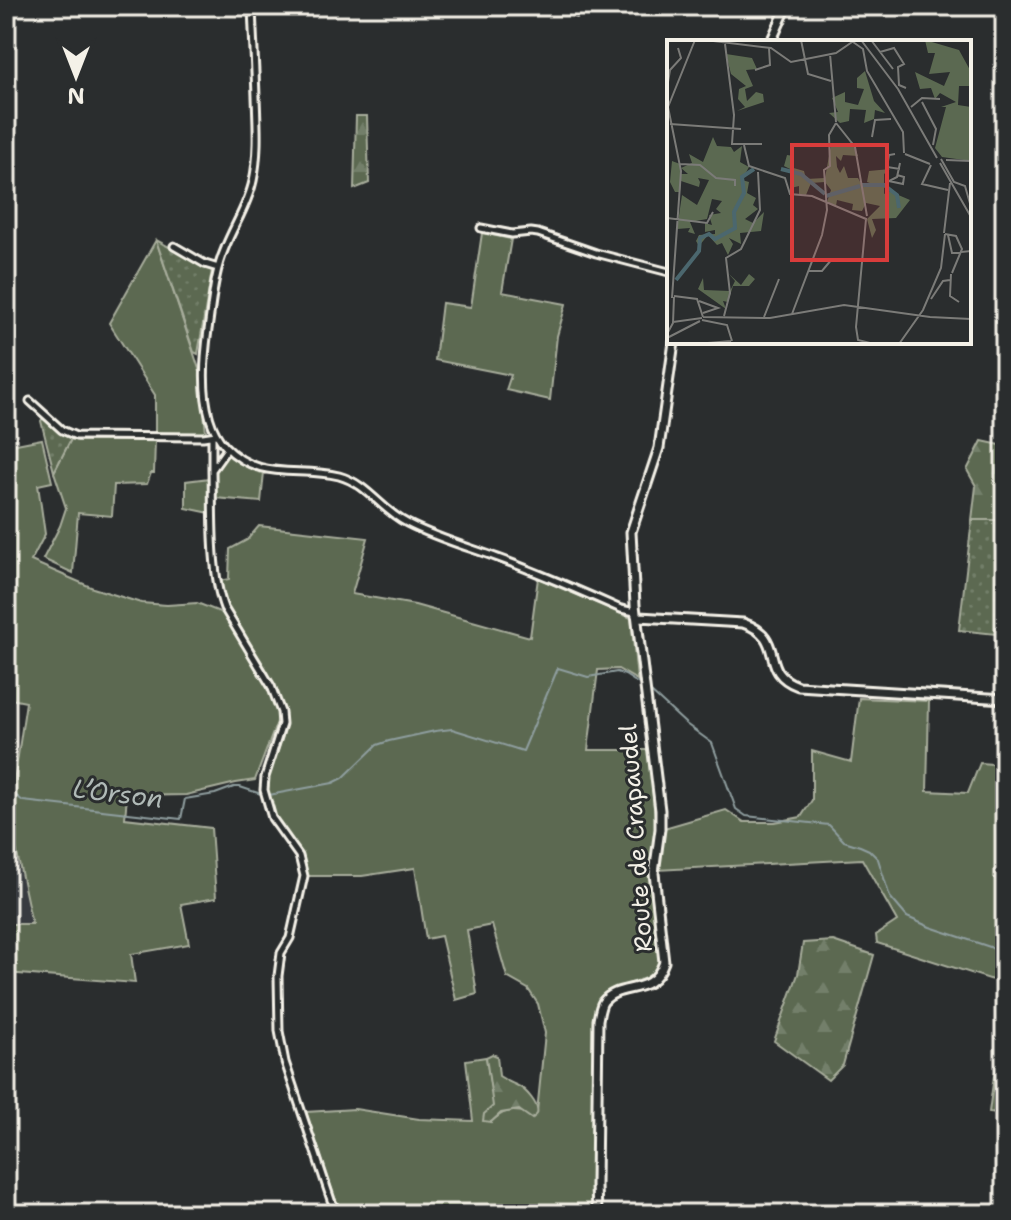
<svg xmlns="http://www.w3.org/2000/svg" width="1011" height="1220" viewBox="0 0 1011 1220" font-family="'Shantell Sans',sans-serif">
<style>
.built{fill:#393a40}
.grass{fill:#5b6951;stroke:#a8ad9c;stroke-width:2}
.forest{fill:url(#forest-firs);stroke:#a8ad9c;stroke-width:2}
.park{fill:url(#park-dots);stroke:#a8ad9c;stroke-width:2}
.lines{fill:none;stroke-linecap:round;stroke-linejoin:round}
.stream{stroke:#8f9e9f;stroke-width:2}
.street-casing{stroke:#f4f1e8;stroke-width:11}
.secondary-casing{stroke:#f4f1e8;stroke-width:13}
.street{stroke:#2a2d2e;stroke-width:5}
.secondary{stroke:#2a2d2e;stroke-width:7}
.labels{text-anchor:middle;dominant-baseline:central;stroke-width:6;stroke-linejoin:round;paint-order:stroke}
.street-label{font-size:24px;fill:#f4f1e8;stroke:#2a2d2e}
.water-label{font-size:26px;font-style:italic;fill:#b0bab7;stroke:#2a2d2e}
.inset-river{fill:none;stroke:#4b676e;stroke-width:4}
.inset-road{fill:none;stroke:#7b7b78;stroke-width:2}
.view{fill:#d93c3b;fill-opacity:0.15;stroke:#d93c3b;stroke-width:4}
.inset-edge{fill:none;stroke:#f4f1e8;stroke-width:4}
</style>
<defs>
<pattern id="forest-firs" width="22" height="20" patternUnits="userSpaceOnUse" patternTransform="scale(2)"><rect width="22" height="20" fill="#5b6951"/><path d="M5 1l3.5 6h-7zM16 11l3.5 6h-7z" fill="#737f6a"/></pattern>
<pattern id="park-dots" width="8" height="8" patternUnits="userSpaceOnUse" patternTransform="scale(2)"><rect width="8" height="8" fill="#5b6951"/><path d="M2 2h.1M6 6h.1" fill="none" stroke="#737f6a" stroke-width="1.8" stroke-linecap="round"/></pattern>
</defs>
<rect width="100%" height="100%" fill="#2a2d2e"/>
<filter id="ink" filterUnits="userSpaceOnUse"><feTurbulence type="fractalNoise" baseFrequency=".0125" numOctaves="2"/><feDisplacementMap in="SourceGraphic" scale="16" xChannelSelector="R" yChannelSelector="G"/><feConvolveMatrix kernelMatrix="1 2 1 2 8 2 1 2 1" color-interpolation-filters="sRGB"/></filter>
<g filter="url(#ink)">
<path class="built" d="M 6,816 L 9,816 L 32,925 L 6,924 Z"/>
<path class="grass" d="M 482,233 L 511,239 L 502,292 L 566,304 L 557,336 L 550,400 L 506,390 L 511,375 L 435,360 L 442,303 L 471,307 Z
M 156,240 L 200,372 L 206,433 L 155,435 L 155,395 L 109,323 Z
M 42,439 L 52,482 L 38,485 L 45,534 L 31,561 L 93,588 L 141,603 L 167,605 L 197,603 L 225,614 L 268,686 L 278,712 L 277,722 L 255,780 L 236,783 L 186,795 L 127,796 L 125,818 L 211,828 L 216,898 L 181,904 L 189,944 L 131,954 L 135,983 L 6,973 L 6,924 L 32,924 L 9,816 L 26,702 L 11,699 L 6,703 L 6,446 Z
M 71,439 L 78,441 L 155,440 L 154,473 L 151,473 L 147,484 L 114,485 L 112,516 L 78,513 L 73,573 L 43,559 L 60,526 L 66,508 L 54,472 Z
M 228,453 L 253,470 L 264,472 L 261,502 L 215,498 C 215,480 212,464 228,453 Z
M 210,478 L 210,513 L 186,508 L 186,481 Z
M 259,526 L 368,538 L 352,594 L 415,605 L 530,637 L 538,578 L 631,618 L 637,680 L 618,669 L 598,670 L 588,750 L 649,750 L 656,831 L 654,847 L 651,860 L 650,875 L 660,962 L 657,970 L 651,976 L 608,991 L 598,1005 L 594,1110 L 594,1214 L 343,1214 L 336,1201 L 306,1112 L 355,1109 L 419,1119 L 473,1121 L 466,1060 L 486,1057 L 493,1100 L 493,1107 L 489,1111 L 491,1122 C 510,1104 515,1114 537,1112 L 545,1033 L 538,1004 L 528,989 L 507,977 L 492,925 L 467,930 L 477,994 L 456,1000 L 441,936 L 426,939 L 415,868 L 362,876 L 308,876 L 284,833 L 269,802 L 268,789 L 269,776 L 283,736 L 285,713 L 268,672 L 223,599 L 219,581 L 229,579 L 230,549 L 247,540 Z
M 859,698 L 929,701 L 927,791 L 968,793 L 980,763 L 1005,765 L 1005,984 L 877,943 L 876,935 L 897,921 L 862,859 L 657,870 L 664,828 L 726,810 L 744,822 L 775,822 L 801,817 L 812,800 L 812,751 L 851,762 Z
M 1005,1046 L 1005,1114 L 989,1112 L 994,1076 Z"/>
<path class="forest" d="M 356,116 L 367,116 L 369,183 L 354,189 Z
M 982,441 L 1005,446 L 1005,520 L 972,520 L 976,486 L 967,470 Z
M 833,941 L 874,955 L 843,1065 L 828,1080 L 774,1041 L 798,974 L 803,943 Z
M 492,1054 L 497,1056 L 499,1076 C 508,1082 510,1082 518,1086 C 525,1089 540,1105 537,1114 C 536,1116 533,1117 532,1119 L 519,1110 L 501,1113 L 491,1122 L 483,1121 L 484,1114 L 493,1106 L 486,1057 Z"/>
<path class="park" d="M 156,240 L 212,270 L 198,354 L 194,352 Z
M 43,418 L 71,439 L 54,472 L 41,421 Z
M 972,520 L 1005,520 L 1005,635 L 959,630 Z"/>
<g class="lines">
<path class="stream" d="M 650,691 L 686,724 L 712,743 L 736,809 L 746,816 L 829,825 L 844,841 L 860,846 L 869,850 L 878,859 L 890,897 L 907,917 L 930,927 L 990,947 L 1005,955
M 6,788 L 23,801 L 181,819 L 185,799 L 215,794 L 234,787 L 240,787 L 261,794
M 269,795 L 333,783 L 343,778 L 377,745 L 389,741 L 435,731 L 452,729 L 523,751 L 558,668 L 588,677 L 617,672 L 625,675 L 642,686"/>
<defs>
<path id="street" d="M 252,6 C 253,36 255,66 256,97 C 257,125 259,153 253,181 C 248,205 234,225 225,248 C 214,273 212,303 208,330 C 203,365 199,419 225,446 C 259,482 297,466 339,476 C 368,484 381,510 407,523 C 436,538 468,547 498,558 C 540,573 580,591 621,609 L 635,612 L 636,615
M 577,13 L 586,6
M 481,228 L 512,234 L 531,232 L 538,233 L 596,253 L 669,272
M 174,246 L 205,264 L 218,268
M 30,401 L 62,430 L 76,436 L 203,437 L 216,435
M 212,436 L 212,470 L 227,449
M 212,470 C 213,511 210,571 224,608 L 271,686 L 281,712 L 282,724 L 265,777 L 264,790 L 272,818 L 299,856 L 304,876 L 290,938 L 281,953 L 278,976 L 279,1031 L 285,1062 L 331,1200 L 338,1214"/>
<path id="secondary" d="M 771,42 L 787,6
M 636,615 L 639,617 L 743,623 C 788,638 757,671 798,686 L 1005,699
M 597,1214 L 596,1185 L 598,1020 C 599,1015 600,1007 603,1002 C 619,981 652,998 664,962 L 654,873 L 660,829 L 660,810 L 635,605 L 631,532 L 659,448 L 674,342"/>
</defs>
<use href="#street" class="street-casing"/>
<use href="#secondary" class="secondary-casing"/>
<use href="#street" class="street"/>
<use href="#secondary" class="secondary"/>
</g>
</g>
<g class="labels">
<g class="street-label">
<text transform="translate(636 838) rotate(-94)">Route de Crapaudel</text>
</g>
<g class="water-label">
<text transform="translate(118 793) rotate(7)">L’Orson</text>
</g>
</g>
<g transform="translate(667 40)">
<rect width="304" height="304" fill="#2a2d2e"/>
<path d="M 59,14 L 85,18 L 90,29 L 79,30 L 86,46 L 78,49 L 80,61 L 89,52 L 96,54 L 97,62 L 70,71 L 78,67 L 71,59 L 72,49 L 79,46 L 64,34 ZM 198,31 L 207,61 L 218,73 L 208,70 L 207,79 L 197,83 L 199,70 L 183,69 L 182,81 L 173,83 L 162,73 L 171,72 L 165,58 L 178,52 L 178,62 L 191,65 L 197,49 L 190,48 L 190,38 ZM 46,97 L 50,106 L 64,107 L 67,112 L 75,106 L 73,122 L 82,127 L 75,140 L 82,142 L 80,153 L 89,158 L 86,165 L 91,169 L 78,179 L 86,183 L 97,172 L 94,191 L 73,193 L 74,204 L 62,198 L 66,204 L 61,215 L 55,203 L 50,205 L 41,195 L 32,206 L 29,201 L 32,195 L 48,194 L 48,190 L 38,192 L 38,183 L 45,185 L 42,175 L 54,173 L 49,169 L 55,161 L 45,159 L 40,179 L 23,182 L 28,194 L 21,192 L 23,188 L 10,189 L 15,155 L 30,165 L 42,140 L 31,138 L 33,142 L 32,147 L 14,141 L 13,152 L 8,152 L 3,142 L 5,121 L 13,124 L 14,134 L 21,134 L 14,128 L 25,123 L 22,114 L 36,122 ZM 164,105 L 187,105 L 191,116 L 176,115 L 174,121 L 169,116 L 170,127 L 173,133 L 177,126 L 181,138 L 191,138 L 196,147 L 208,145 L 200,142 L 202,131 L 223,129 L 217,134 L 217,154 L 222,151 L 243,160 L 229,178 L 205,179 L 209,190 L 205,198 L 200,179 L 213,166 L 199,163 L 195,171 L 185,170 L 186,164 L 170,160 L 169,166 L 160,162 L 164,150 L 158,142 L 144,143 L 139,155 L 132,154 L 132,146 L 124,148 L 123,129 L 117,126 L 120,115 L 127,116 L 123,127 L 137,131 L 139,139 L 158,138 ZM 62,234 L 74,245 L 82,234 L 88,239 L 82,246 L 66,246 L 61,262 L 56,261 L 59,269 L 31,249 L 36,238 L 37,250 L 63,251 L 68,241 Z" fill="#5b6951"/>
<path d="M 258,0 L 292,10 L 303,30 L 304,46 L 292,46 L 291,65 L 304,67 L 304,121 L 275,117 L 268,108 L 279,67 L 274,67 L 289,62 L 273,53 L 268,59 L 264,48 L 253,49 L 248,32 L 277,46 L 283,32 L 262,34 L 268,13 L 261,13 Z" fill="#5b6951"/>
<path class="inset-river" d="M 114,129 L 134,134 L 158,154M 195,145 L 217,145 L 230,155 L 232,168M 159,156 L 193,146M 9,240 L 32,211 L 33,198 L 42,194 L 48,199 L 68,188 L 67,172 L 77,153 L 75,137 L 87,129"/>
<path class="inset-road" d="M 38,0 L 104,8 L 124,22 L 169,13 L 188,0M 134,0 L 141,34 L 164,41M 194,0 L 231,49 L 270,118M 204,0 L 226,29M 186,2 L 196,9 L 200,31 L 236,92 L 237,113M 58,4 L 67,75 L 65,104 L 95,104M 213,12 L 227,8 L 237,24 L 231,27 L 232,45 L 239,48M 163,14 L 169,82M 88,30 L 103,25 L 102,8M 0,48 L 3,30 L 14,18 L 11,8M 255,62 L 269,89 L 266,105M 244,67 L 255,58 L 273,59M 169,83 L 188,107 L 200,176M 3,84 L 74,89M 205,97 L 208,80 L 224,79M 77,105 L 82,126 L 118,138 L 123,154 L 145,156 L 199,179 L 189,287 L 191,300 L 207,304M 228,114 L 222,115 L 220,127 L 233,129M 238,114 L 263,124M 274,119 L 287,142 L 298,146 L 304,167M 279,120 L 304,121M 273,123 L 304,177M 13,124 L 33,125 L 49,138 L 68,140 L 68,146M 264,125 L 255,144 L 281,150M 230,135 L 237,137 L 236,144 L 222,141 L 230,137 L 233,123M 0,178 L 40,183 L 46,172M 277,193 L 283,143M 278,194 L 289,196 L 295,209 L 285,233M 281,195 L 285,213 L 304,211M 141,231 L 155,231 L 165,219M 284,234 L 283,256 L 292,262M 7,256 L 30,259 L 36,277M 5,258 L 14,131 L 1,67 L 28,0M 264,259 L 276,241 L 283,240M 32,261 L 51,268 L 36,273M 125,274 L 155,195 L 160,170 L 157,130 L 163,126 L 162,95 L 169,83M 57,276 L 63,253 L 59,218 L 74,209 L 93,170 L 91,132M 36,277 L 103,278 L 177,265 L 263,277M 97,277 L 112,239M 263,277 L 304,279M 35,280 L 60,285 L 65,301M 6,282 L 35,278M 0,294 L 6,283 L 7,257M 0,298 L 33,281M 29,304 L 64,301M 232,304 L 256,270 L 274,228 L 278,194"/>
<path class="view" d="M 125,105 L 220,105 L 220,220 L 125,220 Z"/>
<rect width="304" height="304" class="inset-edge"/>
</g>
<rect width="1011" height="1220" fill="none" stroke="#2a2d2e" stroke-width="32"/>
<rect x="16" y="16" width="979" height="1188" fill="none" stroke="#f4f1e8" stroke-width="3" filter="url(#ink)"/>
<g transform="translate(76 76) rotate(180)" stroke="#2a2d2e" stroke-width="6" paint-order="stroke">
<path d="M0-6L14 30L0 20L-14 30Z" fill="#f4f1e8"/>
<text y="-12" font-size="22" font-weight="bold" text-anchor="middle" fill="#f4f1e8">N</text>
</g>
</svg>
